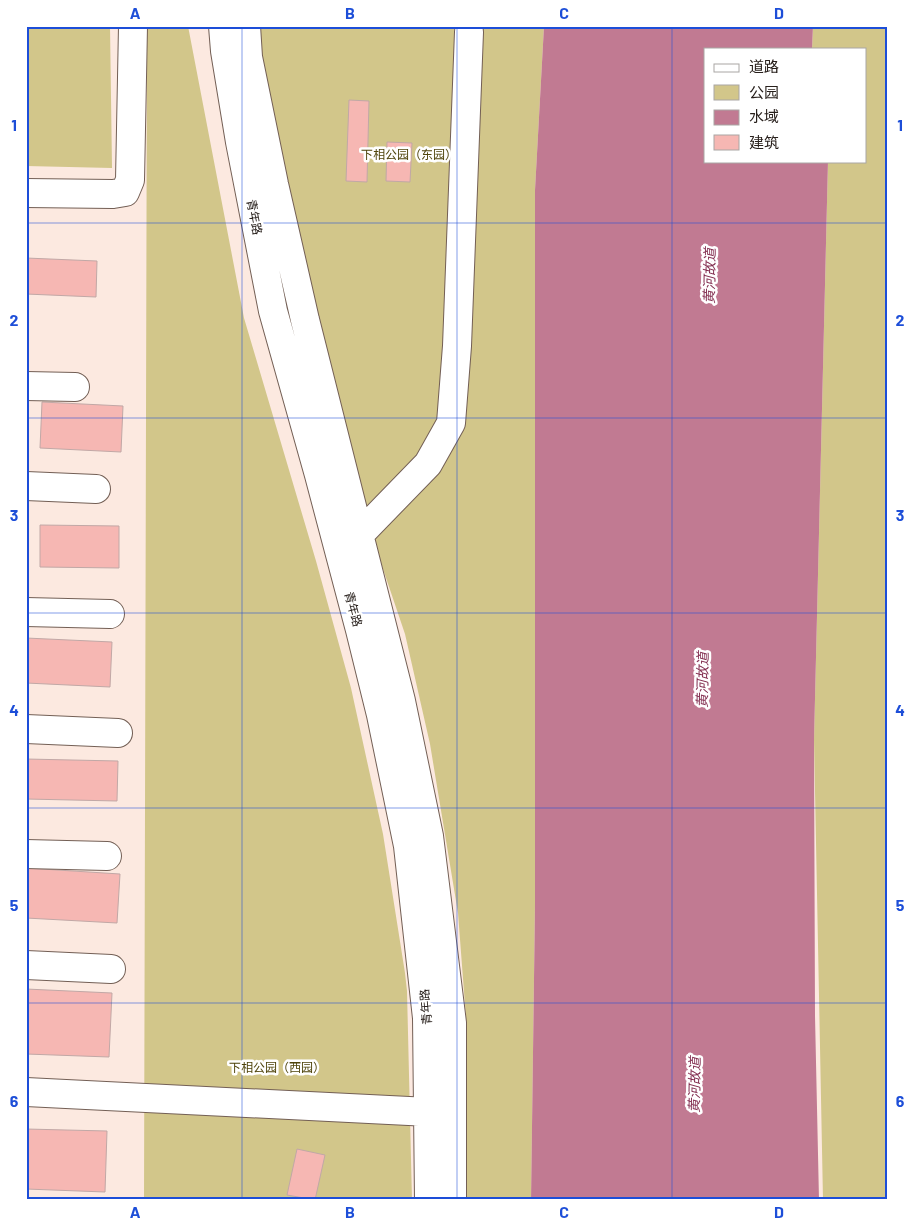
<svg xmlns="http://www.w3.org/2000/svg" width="914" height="1226" viewBox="0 0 914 1226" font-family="Barlow,'Noto Sans SC',sans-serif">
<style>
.green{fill:#d2c68a}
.water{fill:#c17a92}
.building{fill:#f6b7b3;stroke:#c1a8a6}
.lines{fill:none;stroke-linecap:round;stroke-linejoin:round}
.minor-casing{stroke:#735f55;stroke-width:30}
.minor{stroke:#fff;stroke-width:28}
.grid{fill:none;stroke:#1d4ed8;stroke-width:1;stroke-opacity:0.55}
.labels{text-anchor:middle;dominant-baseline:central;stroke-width:5;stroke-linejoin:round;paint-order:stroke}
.park-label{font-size:12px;fill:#4f440b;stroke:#fff}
.street-label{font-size:12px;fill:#28201c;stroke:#fff}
.water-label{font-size:14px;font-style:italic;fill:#832e50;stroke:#fff}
.neatline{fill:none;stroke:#1d4ed8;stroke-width:2}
.grid-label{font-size:16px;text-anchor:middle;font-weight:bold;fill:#1d4ed8}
</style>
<rect width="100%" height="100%" fill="#fce9e0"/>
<path class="green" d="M 26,26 L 110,26 L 112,168 L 26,166 Z
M 147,26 L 188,26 L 244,318 L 316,561 L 351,688 L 383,834 L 405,973 L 407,991 L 412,1200 L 144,1200 Z
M 259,26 L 544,26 L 535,190 L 535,904 L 531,1200 L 466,1200 L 466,1018 L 458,913 L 430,744 L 405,634 L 358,495 L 301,266 L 262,55 Z
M 813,26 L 888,26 L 888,1200 L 823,1200 L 814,740 L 828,161 L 865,161 L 865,49 L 812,49 Z"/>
<path class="water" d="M 544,26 L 813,26 L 812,49 L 705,49 L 705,161 L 828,161 L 814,740 L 815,1016 L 819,1200 L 531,1200 L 535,904 L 535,190 Z"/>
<path class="building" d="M 349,100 L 369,101 L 367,182 L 346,181 Z
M 387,142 L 412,143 L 410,182 L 386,181 Z
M 26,258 L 97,261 L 96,297 L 26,294 Z
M 42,402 L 123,406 L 121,452 L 40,448 Z
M 40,525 L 119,526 L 119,568 L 40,567 Z
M 26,638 L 112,642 L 110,687 L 26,683 Z
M 26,759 L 118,761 L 117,801 L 26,799 Z
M 26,868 L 120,874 L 117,923 L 26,918 Z
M 26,989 L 112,993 L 109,1057 L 26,1054 Z
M 26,1129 L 107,1131 L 105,1192 L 26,1189 Z
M 297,1149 L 325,1155 L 315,1200 L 287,1195 Z"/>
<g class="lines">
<defs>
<path id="minor" d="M 223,26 L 225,51 L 240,142 L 273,311 L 319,475 L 360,630 L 381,715 L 408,846 L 427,1018 L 429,1200
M 246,26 L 248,57 L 274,184 L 305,320 L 401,701 L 429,836 L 452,1023 L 452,1200
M 26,193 L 113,194 L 125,192 L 130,180 L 133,26
M 26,386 L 75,387
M 26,486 L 96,489
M 359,535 L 428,464 L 451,423 L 457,346 L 469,32
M 26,612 L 110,614
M 26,729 L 118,733
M 26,854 L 107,856
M 26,965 L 111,969
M 26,1092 L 429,1112 L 447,1112"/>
</defs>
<use href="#minor" class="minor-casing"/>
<use href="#minor" class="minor"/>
</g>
<path class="grid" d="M 242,26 L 242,1200M 457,26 L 457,1200M 672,26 L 672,1200M 26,223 L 888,223M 26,418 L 888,418M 26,613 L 888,613M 26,808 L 888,808M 26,1003 L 888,1003"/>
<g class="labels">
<g class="park-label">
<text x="409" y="154">下相公园（东园）</text>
<text x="277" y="1067">下相公园（西园）</text>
</g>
<g class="street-label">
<text transform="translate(255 217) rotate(79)">青年路</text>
<text transform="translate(354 609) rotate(75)">青年路</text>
<text transform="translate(425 1007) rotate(-95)">青年路</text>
</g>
<g class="water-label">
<text transform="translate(709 276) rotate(-89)">黄河故道</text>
<text transform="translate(702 680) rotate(-89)">黄河故道</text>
<text transform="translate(694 1085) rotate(-89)">黄河故道</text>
</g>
</g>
<rect width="914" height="1226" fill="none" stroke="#ffffff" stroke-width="55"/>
<rect x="704" y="48" width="162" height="115" fill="#ffffff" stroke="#a9a6a4"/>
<rect x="714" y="64" width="25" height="8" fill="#ffffff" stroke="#a9a6a4"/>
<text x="749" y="72" font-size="15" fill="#28201c">道路</text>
<rect x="714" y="85" width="25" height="15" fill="#d2c68a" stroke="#a9a6a4"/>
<text x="749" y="98" font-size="15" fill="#28201c">公园</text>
<rect x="714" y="110" width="25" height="15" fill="#c17a92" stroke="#a9a6a4"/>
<text x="749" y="122" font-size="15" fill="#28201c">水域</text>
<rect x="714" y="135" width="25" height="15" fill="#f6b7b3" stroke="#a9a6a4"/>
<text x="749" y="148" font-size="15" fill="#28201c">建筑</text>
<rect x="28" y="28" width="858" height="1170" class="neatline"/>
<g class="grid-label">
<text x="135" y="19">A</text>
<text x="350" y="19">B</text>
<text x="564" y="19">C</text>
<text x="779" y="19">D</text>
<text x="14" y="131">1</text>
<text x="900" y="131">1</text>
<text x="14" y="326">2</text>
<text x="900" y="326">2</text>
<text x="14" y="521">3</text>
<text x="900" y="521">3</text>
<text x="14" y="716">4</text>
<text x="900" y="716">4</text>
<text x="14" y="911">5</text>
<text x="900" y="911">5</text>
<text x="14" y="1107">6</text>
<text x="900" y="1107">6</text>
<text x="135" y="1218">A</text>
<text x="350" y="1218">B</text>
<text x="564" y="1218">C</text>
<text x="779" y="1218">D</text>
</g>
</svg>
